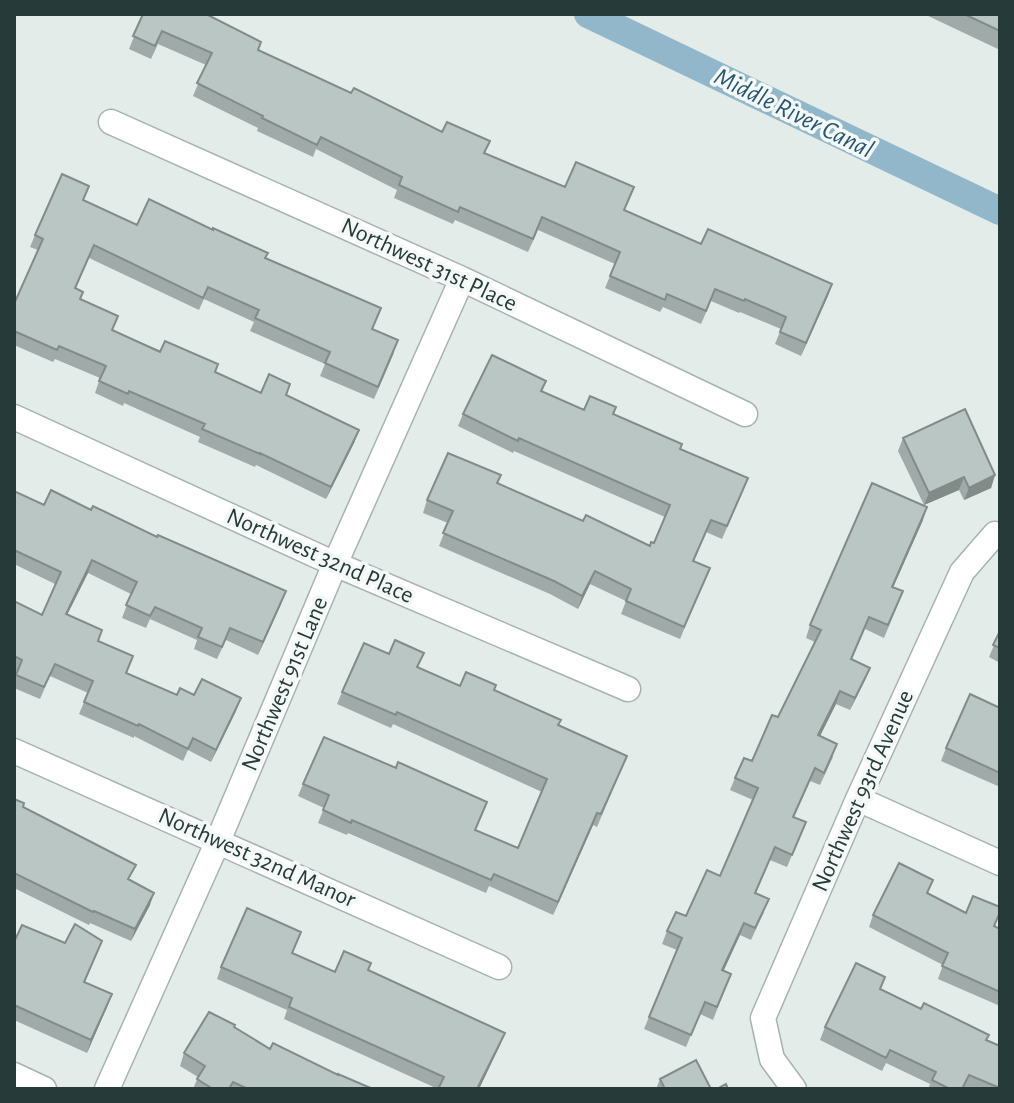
<svg xmlns="http://www.w3.org/2000/svg" width="1014" height="1103" viewBox="0 0 1014 1103" font-family="'Alegreya Sans',sans-serif">
<style>
.lines{fill:none;stroke-linecap:round;stroke-linejoin:round}
.canal{stroke:#93b7ca;stroke-width:28}
.minor-casing{stroke:#a7b3b1;stroke-width:27}
.minor{stroke:#fff;stroke-width:24}
.wall{fill:#a0aaa8}
.shaded-wall{fill:#828b88}
.building{fill:#bac6c3;stroke:#828b88;stroke-width:2}
.labels{text-anchor:middle;dominant-baseline:central;stroke-width:7;stroke-linejoin:round;paint-order:stroke}
.street-label{font-size:24px;fill:#263b39;stroke:#f4f9f7}
.water-label{font-size:26px;font-style:italic;fill:#275670;stroke:#f4f9f7}
</style>
<rect width="100%" height="100%" fill="#e4ecea"/>
<g class="lines">
<path class="canal" d="M 588,14 L 1000,211"/>
<defs>
<path id="minor" d="M 111,122 L 462,279 L 745,414
M 14,417 L 335,564 L 628,689
M 14,751 L 499,967
M 858,799 L 1000,863
M 14,1075 L 44,1089
M 107,1089 L 218,841 L 335,564 L 462,279
M 794,1089 L 772,1059 L 763,1018 L 858,799 L 962,572 L 995,534 L 1000,535"/>
</defs>
<use href="#minor" class="minor-casing"/>
<use href="#minor" class="minor"/>
</g>
<path class="wall" d="M 143,14 L 207,14 L 206,15 L 261,42 L 258,50 L 351,93 L 485,153 L 701,244 L 832,284 L 801,356 L 775,344 L 781,329 L 740,312 L 739,313 L 711,301 L 701,324 L 663,307 L 660,312 L 605,288 L 615,264 L 538,230 L 528,252 L 455,220 L 453,224 L 394,198 L 397,190 L 316,149 L 313,157 L 257,131 L 258,128 L 193,96 L 206,65 L 158,44 L 151,59 L 129,49 Z
M 924,14 L 1000,14 L 1000,50 Z
M 83,201 L 137,225 L 266,258 L 373,329 L 394,353 L 374,399 L 320,376 L 325,364 L 250,331 L 254,322 L 204,299 L 199,310 L 89,258 L 76,288 L 80,300 L 112,330 L 261,393 L 290,384 L 286,395 L 359,430 L 354,443 L 326,499 L 256,465 L 255,467 L 198,442 L 200,437 L 124,403 L 123,406 L 95,393 L 100,378 L 55,359 L 53,362 L 14,345 L 14,304 L 38,250 L 30,247 L 35,235 Z
M 546,381 L 542,392 L 584,410 L 614,414 L 680,449 L 743,491 L 722,539 L 706,532 L 694,561 L 710,568 L 680,639 L 621,614 L 626,601 L 590,584 L 578,609 L 550,594 L 439,546 L 448,523 L 423,513 L 427,500 L 498,484 L 583,521 L 650,546 L 654,543 L 665,517 L 514,451 L 513,453 L 458,426 L 463,414 Z
M 903,438 L 995,475 L 991,488 L 964,500 L 959,490 L 924,505 L 898,451 Z
M 14,491 L 44,505 L 281,604 L 258,655 L 226,640 L 217,659 L 194,649 L 197,640 L 150,619 L 146,628 L 122,618 L 131,594 L 88,573 L 67,615 L 98,641 L 126,673 L 177,695 L 194,695 L 236,711 L 211,762 L 188,750 L 183,761 L 134,736 L 134,738 L 79,714 L 88,693 L 50,676 L 40,699 L 14,688 L 14,679 L 17,672 L 14,670 L 14,601 L 42,615 L 55,584 L 14,564 Z
M 923,520 L 893,587 L 898,604 L 884,638 L 865,629 L 852,659 L 870,668 L 865,680 L 850,710 L 836,704 L 820,736 L 833,757 L 820,785 L 810,781 L 794,817 L 806,822 L 787,867 L 770,860 L 756,893 L 764,912 L 751,940 L 740,935 L 723,971 L 726,987 L 713,1020 L 700,1014 L 686,1047 L 644,1029 L 677,950 L 662,944 L 667,931 L 686,916 L 720,876 L 753,800 L 730,790 L 735,778 L 752,761 L 778,717 L 815,642 L 806,638 L 810,625 Z
M 1000,631 L 1000,663 L 989,657 Z
M 418,668 L 460,686 L 494,690 L 559,726 L 627,756 L 597,827 L 593,825 L 553,915 L 489,886 L 486,893 L 348,833 L 347,835 L 318,823 L 324,808 L 298,796 L 303,784 L 475,830 L 518,848 L 542,792 L 393,724 L 391,728 L 337,704 L 342,692 Z
M 1000,708 L 1000,787 L 941,761 L 946,748 Z
M 14,799 L 23,807 L 130,880 L 150,905 L 131,941 L 90,923 L 89,925 L 14,888 Z
M 928,894 L 1000,929 L 1000,1006 L 938,979 L 943,965 L 869,927 L 873,915 Z
M 14,942 L 65,943 L 97,953 L 85,982 L 107,1007 L 87,1053 L 14,1020 Z
M 293,953 L 335,972 L 368,970 L 505,1033 L 500,1045 L 479,1089 L 438,1089 L 284,1019 L 287,1010 L 217,979 L 221,967 Z
M 881,989 L 1000,1046 L 1000,1089 L 968,1089 L 964,1087 L 964,1089 L 928,1089 L 930,1084 L 886,1063 L 882,1071 L 820,1040 L 825,1027 Z
M 234,1027 L 270,1049 L 373,1089 L 193,1089 L 198,1077 L 180,1066 L 184,1053 Z
M 660,1079 L 711,1089 L 656,1089 Z"/>
<path class="shaded-wall" d="M 832,284 L 828,296 L 801,356 L 806,343 Z
M 359,430 L 354,443 L 326,499 L 331,487 Z
M 995,475 L 991,488 L 964,500 L 969,488 Z
M 964,477 L 959,490 L 924,505 L 929,493 Z
M 927,507 L 923,520 L 888,599 L 892,587 Z
M 92,560 L 88,573 L 61,627 L 66,614 Z
M 595,571 L 590,584 L 578,609 L 582,596 Z
M 286,591 L 281,604 L 258,655 L 263,642 Z
M 870,668 L 865,680 L 850,710 L 855,698 Z
M 840,691 L 836,704 L 814,748 L 818,735 Z
M 241,698 L 236,711 L 211,762 L 216,750 Z
M 597,813 L 593,825 L 553,915 L 558,902 Z
M 154,893 L 150,905 L 131,941 L 135,929 Z
M 744,923 L 740,935 L 718,983 L 722,970 Z
M 112,994 L 107,1007 L 87,1053 L 91,1040 Z
M 505,1033 L 500,1045 L 479,1089 L 477,1089 Z"/>
<path class="building" d="M 143,14 L 206,14 L 261,42 L 258,50 L 351,93 L 354,88 L 442,132 L 447,122 L 490,141 L 484,153 L 565,187 L 576,162 L 634,187 L 624,210 L 701,244 L 708,229 L 832,284 L 806,343 L 780,332 L 786,317 L 745,299 L 744,301 L 715,289 L 706,311 L 667,294 L 665,300 L 610,276 L 620,252 L 542,217 L 533,239 L 460,207 L 458,212 L 399,185 L 402,177 L 321,137 L 317,145 L 262,118 L 263,116 L 197,83 L 212,53 L 162,31 L 155,46 L 133,36 Z
M 964,14 L 1000,14 L 1000,31 Z
M 62,174 L 89,186 L 83,200 L 137,225 L 149,199 L 213,230 L 213,228 L 268,253 L 265,258 L 381,308 L 372,329 L 398,340 L 378,387 L 325,363 L 330,352 L 255,318 L 259,310 L 208,287 L 203,298 L 94,245 L 75,288 L 83,292 L 80,299 L 118,316 L 112,330 L 160,352 L 165,341 L 218,364 L 215,372 L 261,393 L 269,374 L 290,384 L 286,395 L 359,430 L 331,487 L 260,453 L 260,454 L 202,429 L 205,424 L 129,391 L 128,394 L 99,381 L 106,366 L 59,346 L 57,350 L 14,331 L 14,304 L 43,239 L 35,235 Z
M 492,355 L 546,381 L 541,391 L 584,410 L 590,396 L 616,407 L 613,414 L 682,444 L 680,449 L 748,478 L 727,526 L 711,520 L 693,561 L 710,568 L 684,627 L 626,601 L 631,589 L 595,571 L 582,596 L 554,581 L 443,533 L 453,511 L 427,500 L 448,453 L 501,475 L 497,483 L 583,521 L 586,515 L 650,546 L 651,542 L 654,543 L 670,505 L 519,438 L 518,441 L 463,414 Z
M 965,409 L 995,475 L 969,488 L 964,477 L 929,493 L 903,438 Z
M 872,483 L 927,507 L 892,587 L 903,591 L 888,625 L 869,617 L 851,659 L 870,668 L 855,698 L 840,691 L 818,735 L 837,744 L 824,773 L 815,768 L 793,817 L 806,822 L 792,855 L 775,847 L 755,893 L 769,899 L 755,928 L 744,923 L 722,970 L 731,974 L 717,1007 L 705,1002 L 691,1035 L 649,1017 L 682,938 L 667,931 L 676,912 L 686,916 L 707,870 L 720,876 L 758,788 L 735,778 L 744,758 L 752,761 L 772,715 L 778,717 L 821,630 L 810,625 Z
M 51,490 L 91,510 L 93,506 L 157,537 L 158,535 L 286,591 L 263,642 L 230,628 L 222,647 L 198,637 L 202,628 L 155,607 L 150,616 L 126,605 L 137,582 L 92,560 L 66,614 L 102,630 L 98,641 L 133,656 L 126,673 L 177,695 L 180,688 L 194,695 L 202,679 L 241,698 L 216,750 L 193,738 L 188,749 L 139,724 L 138,726 L 84,702 L 93,681 L 55,664 L 44,687 L 16,675 L 22,660 L 14,656 L 14,601 L 42,615 L 61,572 L 14,550 L 14,491 L 44,505 Z
M 1000,631 L 1000,648 L 993,645 Z
M 395,640 L 424,653 L 417,667 L 460,686 L 466,672 L 496,685 L 494,690 L 561,720 L 558,725 L 627,756 L 601,814 L 597,813 L 558,902 L 494,874 L 491,880 L 352,820 L 351,823 L 323,810 L 329,795 L 303,784 L 324,737 L 396,768 L 398,762 L 487,802 L 475,830 L 518,848 L 547,779 L 397,712 L 396,715 L 342,692 L 364,643 L 389,654 Z
M 970,694 L 1000,708 L 1000,773 L 946,748 Z
M 14,799 L 24,803 L 23,807 L 136,865 L 128,879 L 154,893 L 135,929 L 94,911 L 93,912 L 14,873 Z
M 899,863 L 933,880 L 927,893 L 966,913 L 973,896 L 1000,907 L 1000,912 L 994,926 L 1000,929 L 1000,992 L 942,966 L 948,953 L 873,915 Z
M 247,908 L 301,932 L 292,953 L 335,972 L 344,951 L 371,963 L 368,970 L 505,1033 L 477,1089 L 438,1089 L 444,1077 L 289,1007 L 292,998 L 221,967 Z
M 75,924 L 102,941 L 84,982 L 112,994 L 91,1040 L 14,1005 L 14,942 L 22,925 L 65,943 Z
M 856,963 L 885,977 L 880,989 L 921,1009 L 924,1003 L 989,1035 L 986,1040 L 1000,1046 L 1000,1088 L 969,1075 L 962,1089 L 950,1089 L 932,1080 L 936,1072 L 890,1050 L 886,1058 L 825,1027 Z
M 209,1012 L 235,1025 L 234,1027 L 270,1049 L 273,1043 L 338,1075 L 338,1074 L 373,1089 L 248,1089 L 233,1082 L 229,1089 L 213,1089 L 197,1079 L 205,1066 L 184,1053 Z
M 696,1060 L 711,1089 L 665,1089 L 660,1079 Z
M 726,1084 L 728,1089 L 717,1089 Z"/>
<g class="labels">
<g class="street-label">
<text transform="translate(429 265) rotate(25)">Northwest 31st Place</text>
<text transform="translate(320 556) rotate(24)">Northwest 32nd Place</text>
<text transform="translate(285 684) rotate(-67)">Northwest 91st Lane</text>
<text transform="translate(863 791) rotate(-66)">Northwest 93rd Avenue</text>
<text transform="translate(257 858) rotate(24)">Northwest 32nd Manor</text>
</g>
<g class="water-label">
<text transform="translate(794 113) rotate(26)">Middle River Canal</text>
</g>
</g>
<rect width="1014" height="1103" fill="none" stroke="#263b39" stroke-width="32"/>
</svg>
